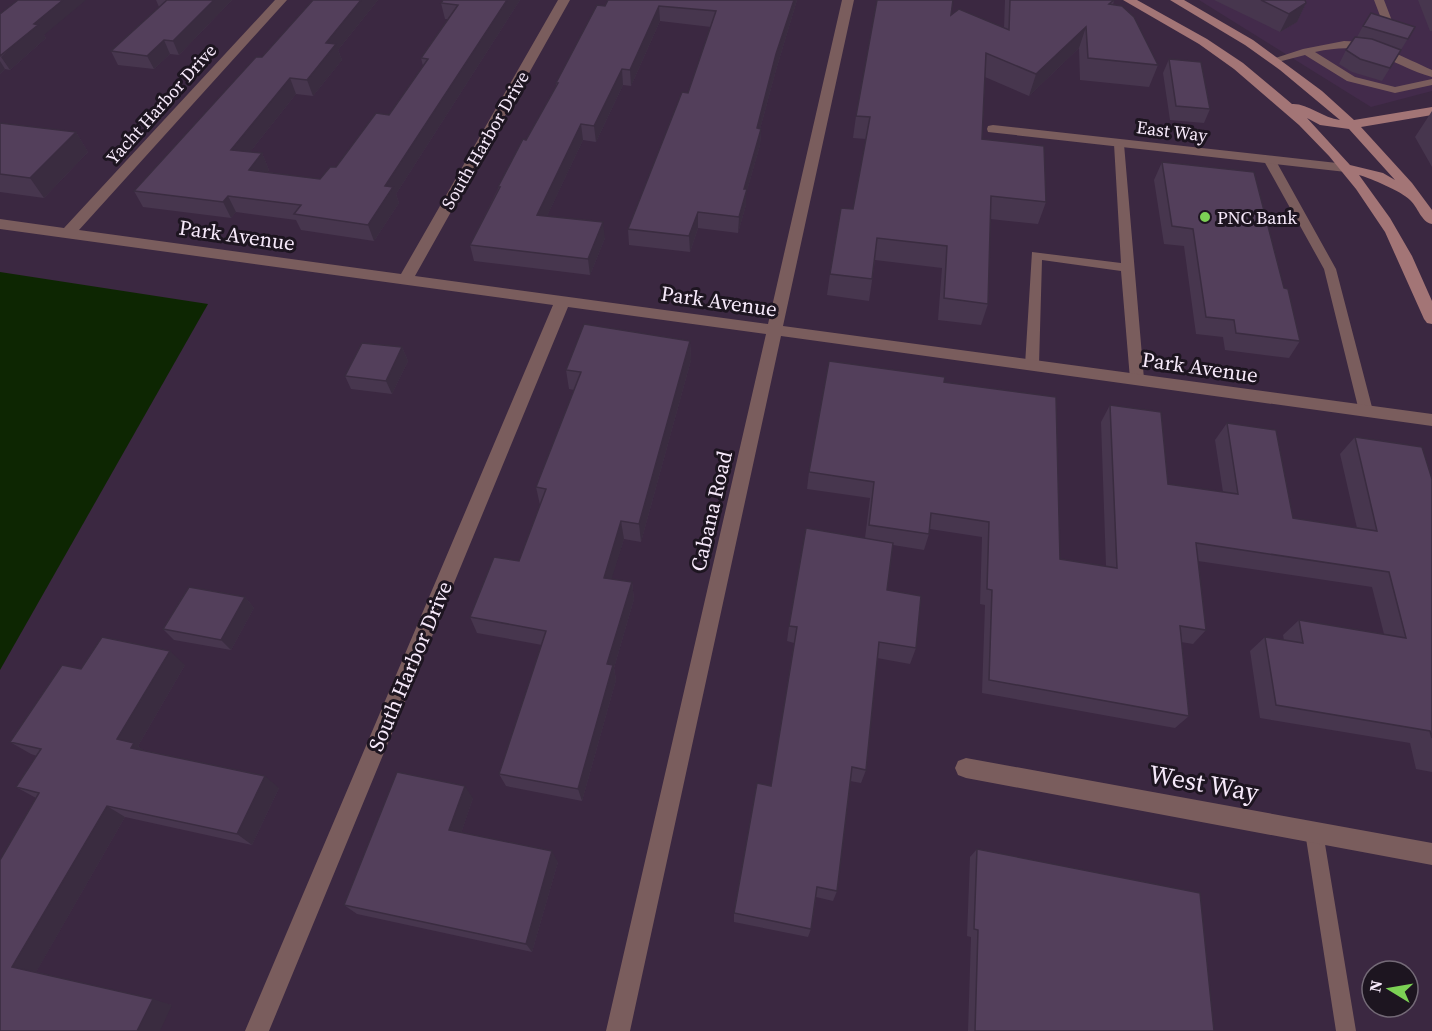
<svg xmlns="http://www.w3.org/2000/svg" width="1432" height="1031" viewBox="0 0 1432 1031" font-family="'Source Serif 4',serif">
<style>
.built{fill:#432b4b}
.water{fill:#0d2602}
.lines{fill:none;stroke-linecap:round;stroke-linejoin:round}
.lane{fill:#7a5d5d;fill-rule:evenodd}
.street{fill:#7a5d5d;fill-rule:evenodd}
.secondary{fill:#a37576;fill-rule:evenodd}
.wall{fill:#47364e}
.shaded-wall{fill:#3a2c40}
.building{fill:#533f5b;stroke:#3a2c40;stroke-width:1.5}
.poi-dot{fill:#7cd155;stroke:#1d1520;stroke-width:2}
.labels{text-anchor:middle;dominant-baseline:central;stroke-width:6;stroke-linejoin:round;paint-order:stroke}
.far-street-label{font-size:18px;fill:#f6e9fa;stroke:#1d1520}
.far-poi-label{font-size:18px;fill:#f6e9fa;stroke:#1d1520;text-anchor:start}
.street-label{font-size:21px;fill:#f6e9fa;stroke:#1d1520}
.near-street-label{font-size:26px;fill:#f6e9fa;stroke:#1d1520}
</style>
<rect width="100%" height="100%" fill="#3b2841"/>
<path class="built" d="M 1199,0 L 1432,0 L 1432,91 L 1371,107 Z"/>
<path class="water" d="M 0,272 L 208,304 L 0,670 Z"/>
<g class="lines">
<path class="lane" d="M 1374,0 L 1384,0 L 1394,26 L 1392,28 L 1384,26 Z
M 1344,41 C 1375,41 1405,58 1432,70 L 1432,77 C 1382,62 1373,39 1315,52 L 1355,77 L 1395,87 L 1432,79 L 1432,85 L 1395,93 L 1347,81 L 1305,55 L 1274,63 L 1269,60 L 1303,49 Z
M 1119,141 L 1124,144 L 1144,379 L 1137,384 L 1130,379 L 1121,271 L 1042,260 L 1039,365 L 1032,370 L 1027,368 L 1025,365 L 1032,252 L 1121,263 L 1114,144 Z
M 1270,158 L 1276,161 L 1336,269 L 1373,411 L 1371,415 L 1366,416 L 1359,411 L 1324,269 L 1264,161 Z
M 1314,823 L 1321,825 L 1323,832 L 1356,1031 L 1336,1031 L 1305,832 L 1307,825 Z"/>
<path class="street" d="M 275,0 L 287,0 L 79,230 L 401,274 L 558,0 L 570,0 L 415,276 L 768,324 L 842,0 L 854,0 L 783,326 L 1432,414 L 1432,426 L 781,336 L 630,1031 L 606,1031 L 766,334 L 568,307 L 269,1031 L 245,1031 L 553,305 L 0,229 L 0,219 L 64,228 Z
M 993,125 L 1346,164 L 1353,168 L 1346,172 L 988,132 L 987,129 L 988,126 Z
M 966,758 L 1432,843 L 1432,865 L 966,778 L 958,775 L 955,768 L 958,761 Z"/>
<path class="secondary" d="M 1123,0 L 1137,0 L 1207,39 L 1243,63 L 1292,104 C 1307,103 1323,118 1340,120 L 1280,70 L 1245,45 L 1170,0 L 1184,0 L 1253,40 L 1322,91 L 1354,120 L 1432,107 L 1432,115 L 1361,127 L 1412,183 L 1432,210 L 1432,224 C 1421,222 1418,207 1410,200 C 1401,191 1372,179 1359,175 L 1390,218 L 1412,256 L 1432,301 L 1432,324 L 1427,323 L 1424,319 L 1385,232 L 1356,189 L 1329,156 L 1299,125 L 1234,69 L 1199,44 ZM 1307,118 L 1320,125 L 1349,129 L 1395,180 L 1383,173 L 1350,165 Z"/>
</g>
<path class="wall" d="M 156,0 L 232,0 L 179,55 L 170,54 L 154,69 L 118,65 L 111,51 L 159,7 Z
M 313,0 L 378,0 L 338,50 L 342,60 L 313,96 L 296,94 L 250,152 L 262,153 L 269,170 L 267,172 L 320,179 L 336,167 L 389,115 L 423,66 L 421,58 L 448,19 L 445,19 L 441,3 L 520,0 L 396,194 L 399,203 L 374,241 L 301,230 L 296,220 L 236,212 L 231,218 L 143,207 L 134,191 L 262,57 Z
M 608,0 L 797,0 L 776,70 L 760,129 L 761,129 L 760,145 L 746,194 L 746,205 L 738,233 L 698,228 L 690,252 L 629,245 L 628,229 L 688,93 L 711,27 L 660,21 L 631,86 L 623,85 L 596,142 L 583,140 L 547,216 L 605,238 L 590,275 L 474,261 L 470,245 L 498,189 L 498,187 L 526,140 L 556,86 L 556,83 Z
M 1005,0 L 1114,0 L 1113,5 L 1158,65 L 1149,87 L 1080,80 L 1079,48 L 1029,96 L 985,77 L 982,139 L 1046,202 L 1038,224 L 990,219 L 988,304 L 981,325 L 938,320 L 942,268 L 875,260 L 869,301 L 827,295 L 830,274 L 853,209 L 866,139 L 853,138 L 856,116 L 951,15 L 1004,28 Z
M 1214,0 L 1305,0 L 1306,3 L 1297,22 L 1280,32 Z
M 1418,0 L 1432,0 L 1432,31 L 1430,31 Z
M 0,14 L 44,35 L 46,38 L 10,70 L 5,69 L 0,74 Z
M 1363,26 L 1415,27 L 1382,81 L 1352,72 L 1339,64 L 1346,50 L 1357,37 Z
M 1169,59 L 1210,109 L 1204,123 L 1170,120 L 1163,73 Z
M 1432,111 L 1432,167 L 1415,137 Z
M 0,123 L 76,132 L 88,152 L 44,198 L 0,192 Z
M 1162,162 L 1284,288 L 1300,341 L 1289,358 L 1225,350 L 1223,337 L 1196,334 L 1184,246 L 1164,244 L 1154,180 Z
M 690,341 L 691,360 L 641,542 L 624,539 L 611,579 L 632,582 L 634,599 L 614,668 L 616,680 L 582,801 L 506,786 L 499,774 L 542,645 L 477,633 L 470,617 L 519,561 L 540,505 L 536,487 L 574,390 L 569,389 L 566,370 Z
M 402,347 L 408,361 L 392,394 L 351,389 L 345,376 Z
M 944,382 L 1060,559 L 1106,566 L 1101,422 L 1110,405 L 1168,484 L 1223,492 L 1215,440 L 1227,423 L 1293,518 L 1357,528 L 1340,454 L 1355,437 L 1432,479 L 1432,772 L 1416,769 L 1410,743 L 1260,718 L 1250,651 L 1265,637 L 1284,640 L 1283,635 L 1299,620 L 1384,634 L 1372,587 L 1198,561 L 1206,630 L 1193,644 L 1181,642 L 1189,716 L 1175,728 L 982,693 L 985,605 L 980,604 L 982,537 L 930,529 L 929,534 L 924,550 L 893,545 L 887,590 L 916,648 L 910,664 L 877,658 L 866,770 L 861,783 L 850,781 L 837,891 L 833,901 L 816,897 L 811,929 L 808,937 L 734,922 L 734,913 L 771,786 L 794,643 L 787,641 L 789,626 L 865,538 L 870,498 L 807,489 L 809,472 Z
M 245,597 L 254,608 L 231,650 L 174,640 L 163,629 Z
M 185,665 L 138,746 L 144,751 L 279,788 L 252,845 L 125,817 L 36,972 L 172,1005 L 0,1031 L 36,798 L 16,787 L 37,756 L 31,754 L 10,742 Z
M 473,798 L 461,833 L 558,862 L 532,952 L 357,914 L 344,905 Z
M 977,849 L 1214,1031 L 968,1031 L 971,937 L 967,936 L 970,857 Z"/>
<path class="shaded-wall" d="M 63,0 L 86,0 L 44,35 L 46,38 L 10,70 L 1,57 L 34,24 Z
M 214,0 L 232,0 L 179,55 L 173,41 Z
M 361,0 L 378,0 L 338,50 L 342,60 L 313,96 L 307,80 L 326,43 Z
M 507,0 L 520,0 L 396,194 L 399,203 L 374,241 L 368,225 L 385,186 Z
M 794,0 L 797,0 L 776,70 L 756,144 L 757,128 L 776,54 Z
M 1306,3 L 1297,22 L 1280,32 L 1289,14 Z
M 659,6 L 660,21 L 631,86 L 630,70 Z
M 1086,27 L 1079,48 L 1029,96 L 1036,74 Z
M 164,40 L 170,54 L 154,69 L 147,56 Z
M 0,61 L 5,69 L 0,74 Z
M 622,69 L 623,85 L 596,142 L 594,126 Z
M 290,78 L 296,94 L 239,166 L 231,150 Z
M 581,124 L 583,140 L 540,231 L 537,215 Z
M 761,129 L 760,145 L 746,194 L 746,205 L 738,233 L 739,217 L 744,189 Z
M 76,132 L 88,152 L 44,198 L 30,178 Z
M 262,153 L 269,170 L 256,186 L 249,170 Z
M 228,196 L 236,212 L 231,218 L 223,202 Z
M 698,212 L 698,228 L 690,252 L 689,236 Z
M 603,222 L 605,238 L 590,275 L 588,259 Z
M 690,341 L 691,360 L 641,542 L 639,524 Z
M 402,347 L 408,361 L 392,394 L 386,381 Z
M 621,521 L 624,539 L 607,594 L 604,578 Z
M 632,582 L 634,599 L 614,668 L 616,680 L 582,801 L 578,789 L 607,664 Z
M 245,597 L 254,608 L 231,650 L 221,640 Z
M 170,651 L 185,665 L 138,746 L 151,756 L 148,760 L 117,739 Z
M 265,776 L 279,788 L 252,845 L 237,834 Z
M 465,786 L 473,798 L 458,842 L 449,830 Z
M 107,806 L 125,817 L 35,974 L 12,967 Z
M 552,851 L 558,862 L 532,952 L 526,944 Z
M 153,999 L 172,1005 L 160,1031 L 137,1031 Z"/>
<path class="building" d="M 18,0 L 63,0 L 34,24 L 38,25 L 0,56 L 0,14 Z
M 167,0 L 214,0 L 173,41 L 164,40 L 147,56 L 111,51 Z
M 313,0 L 361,0 L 326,43 L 336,44 L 307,80 L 290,78 L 231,150 L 262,153 L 249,170 L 320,179 L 330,167 L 336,167 L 376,113 L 389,115 L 428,59 L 421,58 L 458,5 L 441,3 L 443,0 L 507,0 L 385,186 L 393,187 L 368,225 L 294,214 L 301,205 L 228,196 L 223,202 L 134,191 L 256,57 L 262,57 Z
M 608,0 L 794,0 L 776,54 L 757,128 L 761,129 L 744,189 L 747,189 L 739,217 L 698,212 L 689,236 L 628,229 L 682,92 L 688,93 L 716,11 L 659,6 L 630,70 L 622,69 L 594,126 L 581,124 L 537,215 L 603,222 L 588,259 L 470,245 L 500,187 L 498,187 L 523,139 L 526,140 L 558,83 L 556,83 L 597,5 L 605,6 Z
M 877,0 L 953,0 L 951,15 L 959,9 L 1009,30 L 1010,0 L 1114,0 L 1109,4 L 1122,6 L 1134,17 L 1158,65 L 1088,58 L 1086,27 L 1036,74 L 986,53 L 982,139 L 1044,146 L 1046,202 L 991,196 L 988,304 L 944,298 L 947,246 L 877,238 L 872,279 L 830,274 L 841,208 L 853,209 L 870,117 L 856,116 Z
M 1261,0 L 1305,0 L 1306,3 L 1289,14 Z
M 1371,13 L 1415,27 L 1408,39 L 1363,26 Z
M 1355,37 L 1372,39 L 1401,50 L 1390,68 L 1360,59 L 1346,50 Z
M 1169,59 L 1201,62 L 1210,109 L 1176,106 Z
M 0,123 L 76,132 L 30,178 L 0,174 Z
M 1162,162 L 1254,172 L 1284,288 L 1288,289 L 1300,341 L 1236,333 L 1234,320 L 1206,317 L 1193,229 L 1172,226 Z
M 584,324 L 690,341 L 639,524 L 621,521 L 604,578 L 632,582 L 607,664 L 613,665 L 578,789 L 499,774 L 546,631 L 470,617 L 494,557 L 519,561 L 546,489 L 536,487 L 581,372 L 566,370 Z
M 362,343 L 402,347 L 386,381 L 345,376 Z
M 829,361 L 945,377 L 944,382 L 1056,397 L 1060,559 L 1117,568 L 1110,405 L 1161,412 L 1168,484 L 1238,494 L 1227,423 L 1276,430 L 1293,518 L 1377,531 L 1355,437 L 1422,447 L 1432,479 L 1432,738 L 1430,731 L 1276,705 L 1265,637 L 1303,643 L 1299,620 L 1406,638 L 1389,572 L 1196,543 L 1206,630 L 1180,626 L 1189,716 L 989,680 L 992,590 L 987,589 L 989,522 L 931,513 L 929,534 L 869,525 L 874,482 L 809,472 Z
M 806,528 L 893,543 L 887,590 L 921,596 L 916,648 L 879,642 L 866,770 L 852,767 L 837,891 L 817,887 L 811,929 L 734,913 L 757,783 L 771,786 L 797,627 L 789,626 Z
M 189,587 L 245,597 L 221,640 L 163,629 Z
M 102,637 L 170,651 L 117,739 L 134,743 L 131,748 L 265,776 L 237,834 L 107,806 L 12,967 L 153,999 L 137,1031 L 0,1031 L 0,860 L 39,793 L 16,787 L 41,749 L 10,742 L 62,665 L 81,669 Z
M 397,772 L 465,786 L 449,830 L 552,851 L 526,944 L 344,905 Z
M 977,849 L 1200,893 L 1214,1031 L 975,1031 L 978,930 L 974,929 Z"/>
<circle class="poi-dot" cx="1205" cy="217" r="6"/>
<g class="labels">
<g class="far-street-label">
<text transform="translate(161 104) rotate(-48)">Yacht Harbor Drive</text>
<text transform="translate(1172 131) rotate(7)">East Way</text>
<text transform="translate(485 140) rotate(-60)">South Harbor Drive</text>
</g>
<g class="far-poi-label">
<text x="1217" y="217">PNC Bank</text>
</g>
<g class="street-label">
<text transform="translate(237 235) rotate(8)">Park Avenue</text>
<text transform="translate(719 301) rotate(8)">Park Avenue</text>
<text transform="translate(1200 367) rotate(8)">Park Avenue</text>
<text transform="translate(711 511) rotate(-77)">Cabana Road</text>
<text transform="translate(410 666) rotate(-67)">South Harbor Drive</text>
</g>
<g class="near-street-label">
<text transform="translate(1204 783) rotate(10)">West Way</text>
</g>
</g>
<g transform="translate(1390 989) rotate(281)"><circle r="28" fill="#1d1520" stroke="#746a77" stroke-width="1.5"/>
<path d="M0-4.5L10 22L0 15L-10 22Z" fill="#7cd155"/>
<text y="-9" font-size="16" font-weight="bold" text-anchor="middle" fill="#f6e9fa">N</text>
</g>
</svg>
